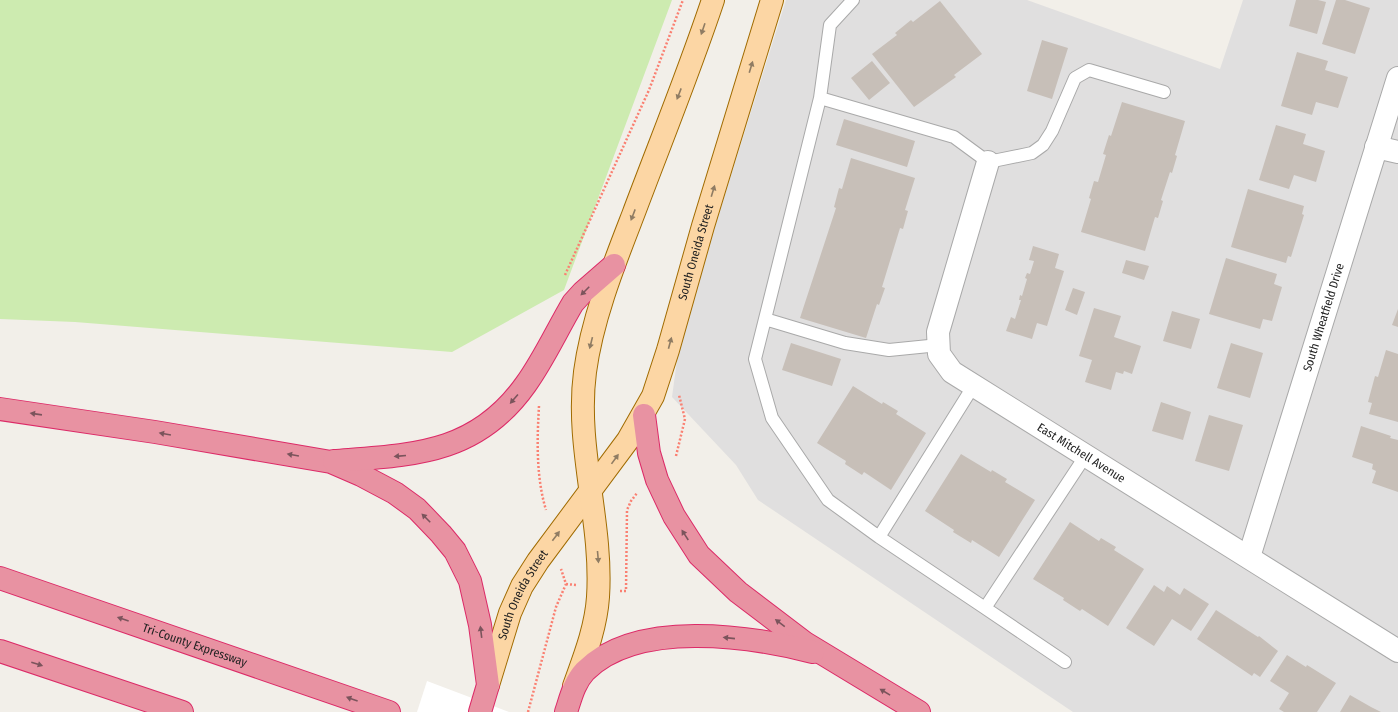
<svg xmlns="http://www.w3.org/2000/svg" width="1398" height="712" viewBox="0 0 1398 712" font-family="'Fira Sans Condensed',sans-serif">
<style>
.residential{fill:#e0dfdf}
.grass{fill:#cdebb0}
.pier{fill:#fff}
.building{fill:#c7bfb8}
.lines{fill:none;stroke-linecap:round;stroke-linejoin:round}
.lane-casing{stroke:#a9a9a9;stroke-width:14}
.street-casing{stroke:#a9a9a9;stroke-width:24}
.primary-casing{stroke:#a06b00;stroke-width:24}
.highway-casing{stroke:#dc2a67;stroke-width:24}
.path{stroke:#fa8072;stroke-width:2.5;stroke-dasharray:2 2;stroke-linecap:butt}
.lane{stroke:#fff;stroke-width:12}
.street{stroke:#fff;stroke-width:22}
.primary{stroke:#fcd6a4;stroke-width:22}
.highway{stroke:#e892a2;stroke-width:22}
.oneway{fill:#8f7c63}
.oneway2{fill:#7b545c}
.labels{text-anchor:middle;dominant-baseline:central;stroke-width:3.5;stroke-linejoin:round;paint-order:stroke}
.street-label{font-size:12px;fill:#222;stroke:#fff}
</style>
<rect width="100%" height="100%" fill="#f2efe9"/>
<path class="residential" d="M 786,0 L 1027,0 L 1220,69 L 1243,0 L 1398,0 L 1398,712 L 1073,712 L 758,500 L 736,465 L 672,397 L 680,338 Z"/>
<path class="grass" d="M 0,0 L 672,0 L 564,290 L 452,352 L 75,322 L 0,319 Z"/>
<path class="pier" d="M 427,681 L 509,712 L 417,712 Z"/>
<path class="building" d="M 1296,0 L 1318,0 L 1326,2 L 1317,34 L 1289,26 Z
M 1336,0 L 1345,0 L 1370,8 L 1355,54 L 1322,44 Z
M 940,1 L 982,54 L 954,75 L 956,77 L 914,107 L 872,54 L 897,35 L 895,33 L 911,20 L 913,22 Z
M 1042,40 L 1068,48 L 1052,99 L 1027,91 Z
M 1297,52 L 1328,61 L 1325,70 L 1348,77 L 1338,108 L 1316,102 L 1312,115 L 1281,106 Z
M 872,61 L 890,83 L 869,100 L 851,78 Z
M 1122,102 L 1185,121 L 1175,155 L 1177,156 L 1172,173 L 1170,172 L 1161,200 L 1163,201 L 1158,218 L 1155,217 L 1145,251 L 1081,232 L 1091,199 L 1089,198 L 1094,181 L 1098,182 L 1106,155 L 1103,154 L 1109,135 L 1111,136 Z
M 844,119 L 915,141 L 907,167 L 836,145 Z
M 1276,125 L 1306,134 L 1303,144 L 1325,151 L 1316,182 L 1294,175 L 1289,189 L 1259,180 Z
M 851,158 L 915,178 L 905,210 L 908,211 L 903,229 L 900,228 L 882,287 L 885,288 L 879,305 L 877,304 L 866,338 L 800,318 L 836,208 L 834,207 L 839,188 L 842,189 Z
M 1248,189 L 1304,206 L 1302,214 L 1304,215 L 1291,257 L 1288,256 L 1286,263 L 1231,247 Z
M 1033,246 L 1059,254 L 1055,268 L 1064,271 L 1047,326 L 1037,323 L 1032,339 L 1006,331 L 1011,317 L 1015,319 L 1021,300 L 1019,300 L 1020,295 L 1022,296 L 1027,279 L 1025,278 L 1027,273 L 1030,274 L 1034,261 L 1029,260 Z
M 1226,258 L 1277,274 L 1274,284 L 1282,287 L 1272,321 L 1263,319 L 1260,329 L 1209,314 Z
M 1126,260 L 1149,266 L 1144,280 L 1122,273 Z
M 1073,288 L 1085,292 L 1077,315 L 1065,310 Z
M 1094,308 L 1121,316 L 1114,337 L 1141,346 L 1132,374 L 1124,371 L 1123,374 L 1116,372 L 1111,390 L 1085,382 L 1092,360 L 1079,356 Z
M 1398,309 L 1398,327 L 1392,325 Z
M 1172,311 L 1200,319 L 1191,349 L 1163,341 Z
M 791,343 L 841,359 L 832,386 L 782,370 Z
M 1231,343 L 1263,353 L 1250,398 L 1217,388 Z
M 1386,350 L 1398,354 L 1398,422 L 1369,414 L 1372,403 L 1368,402 L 1375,376 L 1378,377 Z
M 853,386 L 882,404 L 883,402 L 898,411 L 896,414 L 926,433 L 891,490 L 864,472 L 862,475 L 845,464 L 846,461 L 817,443 Z
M 1161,402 L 1191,412 L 1183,440 L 1152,431 Z
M 1209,415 L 1243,425 L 1229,471 L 1195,461 Z
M 1361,426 L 1391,436 L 1390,438 L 1398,440 L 1398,492 L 1372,483 L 1376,471 L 1372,469 L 1373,464 L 1352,457 Z
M 961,454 L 991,472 L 992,470 L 1007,479 L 1005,482 L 1035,500 L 999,557 L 972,540 L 971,543 L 953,532 L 954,530 L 925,511 Z
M 1070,522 L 1099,541 L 1101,538 L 1116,547 L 1114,550 L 1144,569 L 1108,626 L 1082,609 L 1080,611 L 1063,600 L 1064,598 L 1033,579 Z
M 1154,585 L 1164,592 L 1167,586 L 1180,595 L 1184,588 L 1209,604 L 1191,631 L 1172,619 L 1154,646 L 1126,628 Z
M 1216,610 L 1258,637 L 1259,636 L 1278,651 L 1260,677 L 1254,673 L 1252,676 L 1197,639 Z
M 1287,655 L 1306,667 L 1307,665 L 1336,683 L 1317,712 L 1284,712 L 1279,709 L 1289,693 L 1270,681 Z
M 1350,695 L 1371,707 L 1381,712 L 1340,712 Z"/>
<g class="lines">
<defs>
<path id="lane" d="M 820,98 L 830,25 L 853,0
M 765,319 L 820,98 L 954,137 L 988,162 L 1032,153 L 1043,145 L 1052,131 L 1075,78 L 1089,70 L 1164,92
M 974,385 L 879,537 L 985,608
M 879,537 L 828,500 L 772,418 L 755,359 L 765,319 L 845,343 L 889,350 L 939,345
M 1065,662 L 985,608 L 1086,455"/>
<g id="street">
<path d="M 1376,147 L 1398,152"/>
<path id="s1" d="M 988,162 L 938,332 L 939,354 L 952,372 L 1398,651"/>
<path id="s2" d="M 1249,557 L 1398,78"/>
</g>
<g id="primary">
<path id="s3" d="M 488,685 L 510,613 L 522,586 L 538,561 L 628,440 L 653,396 L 668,350 L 703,226 L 772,0"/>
<path d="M 574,686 C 584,658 596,628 598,597 C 603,522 575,447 585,372 C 592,319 614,264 633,215 C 660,143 689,72 713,0"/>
</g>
<g id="highway">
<path d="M 0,409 L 155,432 L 331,462 L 361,475 L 395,493 L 417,509 L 441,534 L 455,551 L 470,581 L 480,625 L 488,685 L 480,712"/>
<path d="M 644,415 L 649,453 L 657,480 L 674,516 L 699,555 L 738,592 L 805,643 L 919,712"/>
<path d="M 334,461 C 412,455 476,455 526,384 C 544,359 557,330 573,303 L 583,292 L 614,265"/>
<path id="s4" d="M 0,578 L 389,712"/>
<path d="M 0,651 L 182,712"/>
<path d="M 566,712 C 571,697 574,683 585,671 C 637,619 750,636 813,652"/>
</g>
</defs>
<use href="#lane" class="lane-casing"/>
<use href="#street" class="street-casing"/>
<use href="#primary" class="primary-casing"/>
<use href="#highway" class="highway-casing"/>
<path class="path" d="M 565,275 L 649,90 L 683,0
M 539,406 C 537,440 536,477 546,510
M 676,456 L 685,419 L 679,395
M 566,584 L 576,585
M 620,591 L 626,591 L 627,510 L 631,501 L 637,493
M 528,712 L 556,607 L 566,584 L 561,569"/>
<use href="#lane" class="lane"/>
<use href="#street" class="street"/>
<use href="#primary" class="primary"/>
<use href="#highway" class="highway"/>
</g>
<defs><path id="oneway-solid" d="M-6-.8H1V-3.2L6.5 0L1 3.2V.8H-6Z"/></defs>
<g class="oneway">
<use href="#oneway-solid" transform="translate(703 29) rotate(109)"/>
<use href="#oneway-solid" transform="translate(751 67) rotate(-73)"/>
<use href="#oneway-solid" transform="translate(679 94) rotate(111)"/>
<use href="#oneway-solid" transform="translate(713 191) rotate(-73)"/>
<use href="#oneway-solid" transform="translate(633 215) rotate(111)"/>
<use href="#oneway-solid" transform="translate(591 343) rotate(104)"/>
<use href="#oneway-solid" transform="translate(670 343) rotate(-75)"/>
<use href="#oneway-solid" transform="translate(615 459) rotate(-54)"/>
<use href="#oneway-solid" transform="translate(556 536) rotate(-53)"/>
<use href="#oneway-solid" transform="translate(598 557) rotate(85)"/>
</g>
<g class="oneway2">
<use href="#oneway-solid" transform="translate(585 291) rotate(135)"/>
<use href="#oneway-solid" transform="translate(514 399) rotate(131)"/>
<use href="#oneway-solid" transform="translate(36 414) rotate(-172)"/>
<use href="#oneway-solid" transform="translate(165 434) rotate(-170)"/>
<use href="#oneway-solid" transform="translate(293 455) rotate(-170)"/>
<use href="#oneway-solid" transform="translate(400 456) rotate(175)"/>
<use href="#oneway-solid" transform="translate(426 518) rotate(-135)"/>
<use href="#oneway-solid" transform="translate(685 535) rotate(-123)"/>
<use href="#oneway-solid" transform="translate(123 619) rotate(-161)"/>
<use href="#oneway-solid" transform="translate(780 623) rotate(-143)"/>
<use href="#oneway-solid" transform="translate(481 632) rotate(-97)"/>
<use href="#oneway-solid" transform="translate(729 638) rotate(-174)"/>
<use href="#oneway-solid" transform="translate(37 664) rotate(18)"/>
<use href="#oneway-solid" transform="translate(885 692) rotate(-149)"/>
<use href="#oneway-solid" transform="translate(352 699) rotate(-160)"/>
</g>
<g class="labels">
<g class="street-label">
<text stroke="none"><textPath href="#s3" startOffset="486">South Oneida Street</textPath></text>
<text stroke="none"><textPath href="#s2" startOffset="251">South Wheatfield Drive</textPath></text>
<text stroke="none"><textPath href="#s1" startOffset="374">East Mitchell Avenue</textPath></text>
<text stroke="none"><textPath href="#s3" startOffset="97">South Oneida Street</textPath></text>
<text stroke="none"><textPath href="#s4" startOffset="206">Tri-County Expressway</textPath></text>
</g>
</g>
</svg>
